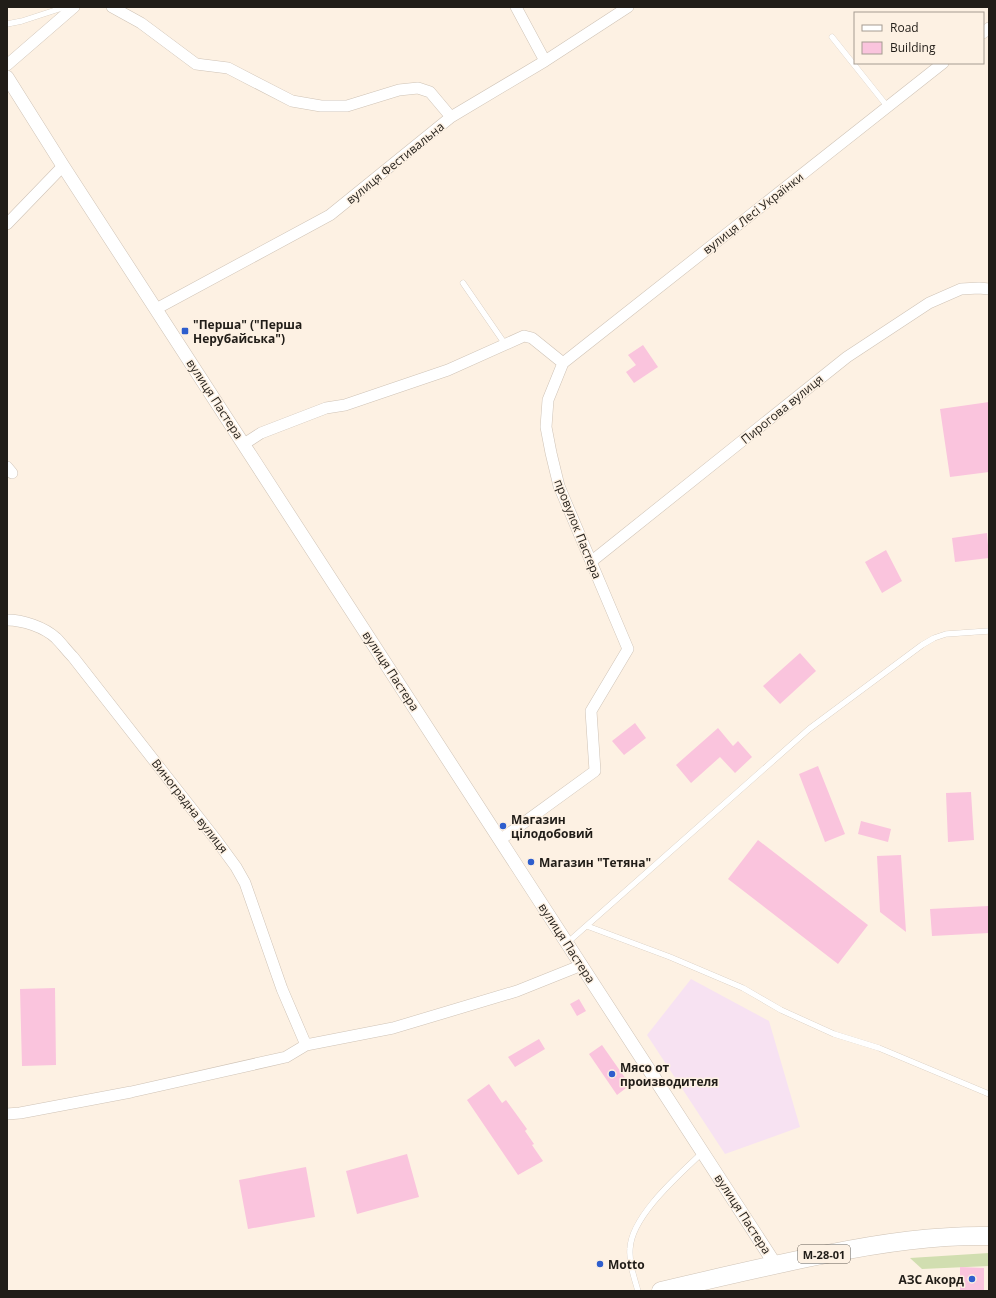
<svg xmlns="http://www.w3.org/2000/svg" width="996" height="1298" viewBox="0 0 996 1298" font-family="'Open Sans',sans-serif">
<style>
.industrial{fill:#f7e2f2}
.green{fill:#d1deb0}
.building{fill:#fac4dd}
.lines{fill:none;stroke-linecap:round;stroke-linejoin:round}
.service-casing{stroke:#cfc3b6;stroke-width:6}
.minor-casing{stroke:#cfc3b6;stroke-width:12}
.tertiary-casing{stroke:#cfc3b6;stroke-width:14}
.trunk-casing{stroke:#cfc3b6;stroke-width:19}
.service{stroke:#fff;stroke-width:5.5}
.minor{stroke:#fff;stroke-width:11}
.tertiary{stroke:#fff;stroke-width:13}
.trunk{stroke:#fff;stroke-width:18}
.poi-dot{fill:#2e5ecd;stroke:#fdf1e3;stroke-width:1.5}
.labels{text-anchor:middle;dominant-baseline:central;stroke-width:3;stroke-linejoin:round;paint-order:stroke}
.shield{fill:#fdf1e3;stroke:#635d55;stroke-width:1}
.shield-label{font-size:11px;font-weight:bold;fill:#211d18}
.street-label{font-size:12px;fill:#211d18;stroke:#fdf1e3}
.poi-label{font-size:12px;font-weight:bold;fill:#211d18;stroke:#fdf1e3;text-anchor:start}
</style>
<rect width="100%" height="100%" fill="#fdf1e3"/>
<path class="industrial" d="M 691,979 L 769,1021 L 800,1127 L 725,1154 L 647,1035 Z"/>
<path class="green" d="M 989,1253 L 989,1266 L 922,1269 L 910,1258 Z"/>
<path class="building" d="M 643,345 L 658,367 L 634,383 L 626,372 L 636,365 L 628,355 Z
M 989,402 L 989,472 L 950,477 L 940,409 Z
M 987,533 L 989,558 L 955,562 L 952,538 Z
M 886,550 L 902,581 L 882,593 L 865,562 Z
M 800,653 L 816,671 L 780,704 L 763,686 Z
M 635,723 L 646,738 L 624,755 L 612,741 Z
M 718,728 L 733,746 L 738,741 L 752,757 L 735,773 L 720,757 L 691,783 L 676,765 Z
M 818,766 L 845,834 L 825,842 L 799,774 Z
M 971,792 L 974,840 L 948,842 L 946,793 Z
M 861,821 L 891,829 L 888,842 L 858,834 Z
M 758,840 L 868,925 L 838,964 L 728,879 Z
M 901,855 L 906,932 L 880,912 L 877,856 Z
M 988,906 L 989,933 L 932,936 L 930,909 Z
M 55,988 L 56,1065 L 22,1066 L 20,989 Z
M 579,999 L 586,1011 L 577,1016 L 570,1004 Z
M 539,1039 L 545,1049 L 515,1067 L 508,1057 Z
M 602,1045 L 630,1085 L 617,1095 L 589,1054 Z
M 489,1084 L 502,1103 L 506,1100 L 527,1129 L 525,1131 L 534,1144 L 532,1145 L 543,1161 L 518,1175 L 467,1100 Z
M 407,1154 L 419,1197 L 357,1214 L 346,1171 Z
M 306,1167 L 315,1217 L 248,1229 L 239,1180 Z
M 960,1267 L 984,1268 L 984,1291 L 960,1291 Z"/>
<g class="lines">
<defs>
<path id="service" d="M 7,24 L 22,21 L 65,7
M 832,37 L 887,106
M 463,283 L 505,344
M 587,926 L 670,957 L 743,988 L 781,1010 L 834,1034 L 879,1048 L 989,1094
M 567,943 L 809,729 L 922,645 L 934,638 L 946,634 L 989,631
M 638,1291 C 634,1277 629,1263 630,1249 C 631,1216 680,1174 703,1152"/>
<path id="minor" d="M 112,7 L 141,23 L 196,64 L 228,68 L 292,101 L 321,106 L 347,106 L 399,90 L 418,88 L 430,92 L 451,117
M 516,7 L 545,61
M 983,33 L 989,28
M 7,65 L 74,7
M 7,224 L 63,166
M 156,309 L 330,215 L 451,117 L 545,61 L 628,7
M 563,363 L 943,63
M 244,444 L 261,433 L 326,408 L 345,405 L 448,370 L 524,336 L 532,338 L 563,363 L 548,400 L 546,427 L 551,453 L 559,486 L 628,649 L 591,711 L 595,771 L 500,840
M 7,467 L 12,473
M 592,561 L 847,357 L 929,303 L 961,289 L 979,288 L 989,289
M 7,620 C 23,620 44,627 56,638 C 62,644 67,651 73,657 L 217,841 L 236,867 L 245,883 L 282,989 L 306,1045
M 7,1114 L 20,1113 L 131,1092 L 286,1057 L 306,1045 L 393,1028 L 517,991 L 582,965"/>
<path id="tertiary" d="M 7,77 L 63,166 L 775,1264"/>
<path id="trunk" d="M 661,1291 C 716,1278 771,1265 827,1254 C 880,1243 934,1235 989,1236"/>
</defs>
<use href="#service" class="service-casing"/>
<use href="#minor" class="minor-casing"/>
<use href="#tertiary" class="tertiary-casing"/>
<use href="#trunk" class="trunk-casing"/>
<use href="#service" class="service"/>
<use href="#minor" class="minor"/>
<use href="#tertiary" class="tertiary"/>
<use href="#trunk" class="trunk"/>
</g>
<g class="poi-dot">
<rect x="181" y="327" width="8" height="8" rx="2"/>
<circle cx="503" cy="826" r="4"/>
<circle cx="531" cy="862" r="4"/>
<circle cx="612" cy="1074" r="4"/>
<circle cx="600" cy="1264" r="4"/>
<circle cx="972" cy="1279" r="4"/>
</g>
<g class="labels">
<rect class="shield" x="798" y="1245" width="52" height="18" rx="3"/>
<g class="shield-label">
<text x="824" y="1254">М-28-01</text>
</g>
<g class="street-label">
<text transform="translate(395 163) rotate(-39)">вулиця Фестивальна</text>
<text transform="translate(753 213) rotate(-38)">вулиця Лесі Українки</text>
<text transform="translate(215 399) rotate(57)">вулиця Пастера</text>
<text transform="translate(782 409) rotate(-39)">Пирогова вулиця</text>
<text transform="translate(578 529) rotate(68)">провулок Пастера</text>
<text transform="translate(391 671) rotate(57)">вулиця Пастера</text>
<text transform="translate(190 806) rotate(52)">Виноградна вулиця</text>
<text transform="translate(567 943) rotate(57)">вулиця Пастера</text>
<text transform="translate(743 1214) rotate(57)">вулиця Пастера</text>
</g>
<g class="poi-label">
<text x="193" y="324">"Перша" ("Перша<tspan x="193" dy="14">Нерубайська")</tspan></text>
<text x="511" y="819">Магазин<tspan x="511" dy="14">цілодобовий</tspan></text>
<text x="539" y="862">Магазин "Тетяна"</text>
<text x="620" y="1067">Мясо от<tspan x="620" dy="14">производителя</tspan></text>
<text x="608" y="1264">Motto</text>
<text x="964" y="1279" text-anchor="end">АЗС Акорд</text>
</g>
</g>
<rect width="996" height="1298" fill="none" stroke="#211d18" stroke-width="16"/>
<rect x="854" y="12" width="130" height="52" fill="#fdf1e3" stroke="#a59c92"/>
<rect x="862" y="25" width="20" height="6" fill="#ffffff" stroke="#a59c92"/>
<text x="890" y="32" font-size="12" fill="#211d18">Road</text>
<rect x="862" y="42" width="20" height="12" fill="#fac4dd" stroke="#a59c92"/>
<text x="890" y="52" font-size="12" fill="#211d18">Building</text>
</svg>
